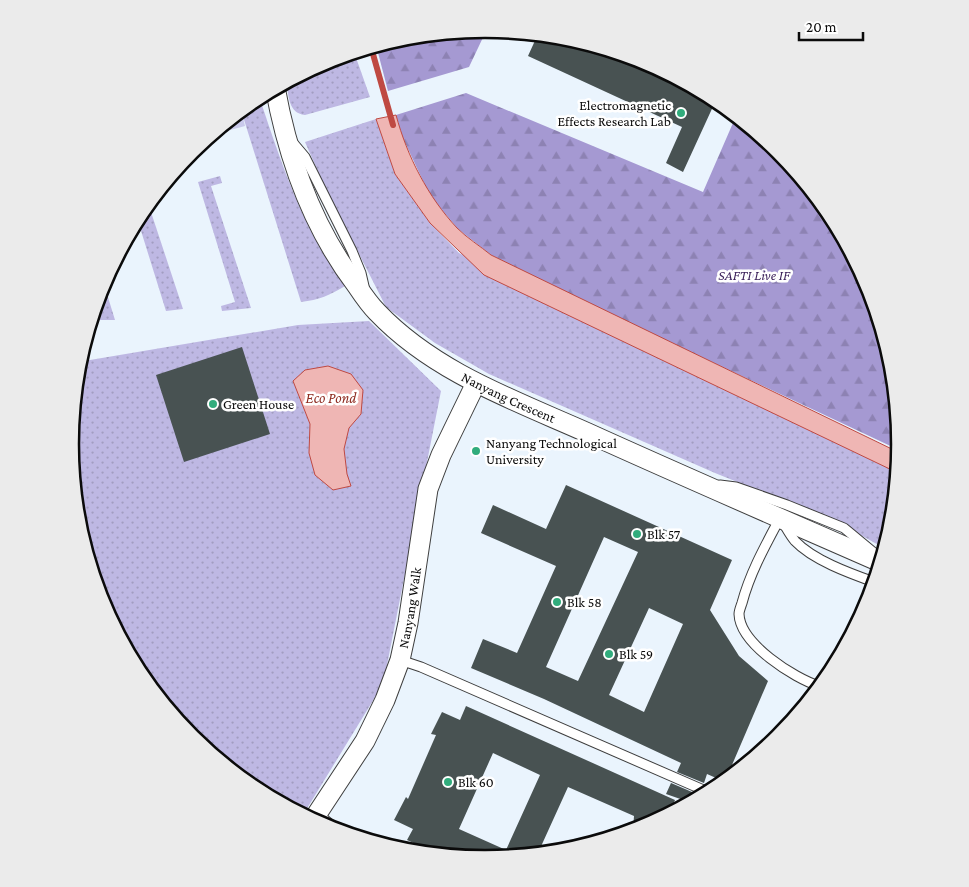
<svg xmlns="http://www.w3.org/2000/svg" width="969" height="887" viewBox="0 0 969 887" font-family="'Crimson Pro',serif">
<style>
.grass{fill:url(#grass-dots)}
.forest{fill:url(#forest-firs)}
.pitch{fill:#c9c9eb}
.water{fill:#efb6b4;stroke:#bf4942}
.lines{fill:none;stroke-linecap:round;stroke-linejoin:round}
.stream{stroke:#bf4942;stroke-width:6}
.building{fill:#485252;fill-rule:evenodd}
.service-casing{stroke:#3e3e3e;stroke-width:11}
.minor-casing{stroke:#3e3e3e;stroke-width:21}
.service{stroke:#fff;stroke-width:9}
.minor{stroke:#fff;stroke-width:19}
.poi-dot{fill:#31ac7c;stroke:#fff;stroke-width:2}
.labels{text-anchor:middle;dominant-baseline:central;stroke-width:5;stroke-linejoin:round;paint-order:stroke}
.poi-label{font-size:14px;fill:#0b0b0b;stroke:#fff;text-anchor:start}
.park-label{font-size:14px;font-style:italic;fill:#3c225b;stroke:#fff}
.street-label{font-size:14px;fill:#0b0b0b;stroke:#fff}
.water-label{font-size:15px;font-style:italic;fill:#8f2c21;stroke:#fff}
.rim{fill:none;stroke:#0b0b0b;stroke-width:2.5}
</style>
<defs>
<pattern id="grass-dots" width="8" height="8" patternUnits="userSpaceOnUse" patternTransform="scale(1.25)"><rect width="8" height="8" fill="#beb8e3"/><path d="M2 2h.1M6 6h.1" fill="none" stroke="#a29dc1" stroke-width="1.8" stroke-linecap="round"/></pattern>
<pattern id="forest-firs" width="22" height="20" patternUnits="userSpaceOnUse" patternTransform="scale(1.25)"><rect width="22" height="20" fill="#a599d2"/><path d="M5 1l3.5 6h-7zM16 11l3.5 6h-7z" fill="#8d82b3"/></pattern>
</defs>
<rect width="100%" height="100%" fill="#eaf4fd"/>
<path class="grass" d="M 354,52 L 370,97 L 305,115 C 288,113 289,96 286,81 L 326,60 Z
M 259,96 C 280,160 304,232 345,286 C 330,295 319,300 301,302 L 241,110 Z
M 376,119 L 395,174 L 430,223 L 459,253 L 897,469 L 891,525 L 884,548 L 839,523 L 715,473 L 489,374 L 435,343 L 386,307 L 323,183 L 305,142 Z
M 220,176 L 222,183 L 211,186 L 251,308 L 222,311 L 221,306 L 235,302 L 198,182 Z
M 148,203 L 183,309 L 166,311 L 137,218 Z
M 103,281 L 115,320 L 91,320 L 95,307 L 97,306 L 96,303 Z
M 369,321 L 441,391 L 386,670 L 377,694 L 303,815 L 254,788 L 191,737 L 139,674 L 101,602 L 78,524 L 70,443 L 78,362 L 78,360 L 90,360 L 298,325 Z"/>
<path class="forest" d="M 487,29 L 469,67 L 388,91 L 376,45 L 404,37 Z
M 466,93 L 703,192 L 736,116 L 778,150 L 830,213 L 868,285 L 891,363 L 899,450 L 599,309 L 491,255 L 458,229 L 430,196 L 401,134 L 396,115 Z"/>
<path class="pitch" d="M 241,109 L 245,126 L 208,136 Z"/>
<path class="water" d="M 396,115 C 407,156 428,197 457,228 C 467,238 480,246 491,255 L 898,452 L 896,472 L 484,275 L 430,223 L 395,174 L 376,119 Z
M 328,366 L 351,374 L 363,390 L 361,414 L 349,428 L 344,449 L 347,474 L 351,486 L 333,490 L 315,475 L 309,453 L 310,424 L 293,381 L 305,370 Z"/>
<g class="lines">
<path class="stream" d="M 371,47 L 393,125"/>
</g>
<path class="building" d="M 538,34 L 566,37 L 643,60 L 716,100 L 683,172 L 666,163 L 682,127 L 528,56 Z
M 242,347 L 270,434 L 184,462 L 156,375 Z
M 566,485 L 732,560 L 710,610 L 739,656 L 768,681 L 726,779 L 723,781 L 707,774 L 704,783 L 677,772 L 681,763 L 544,699 L 471,668 L 483,639 L 517,653 L 556,566 L 481,533 L 493,505 L 546,529 ZM 604,537 L 638,552 L 578,681 L 546,667 ZM 649,608 L 683,624 L 644,712 L 609,695 Z
M 466,706 L 675,800 L 670,812 L 643,827 L 633,830 L 634,816 L 568,787 L 538,853 L 484,858 L 438,854 L 407,840 L 413,829 L 394,820 L 406,797 L 408,799 L 436,735 L 431,734 L 442,712 L 460,720 ZM 493,753 L 540,775 L 506,850 L 459,829 Z
M 671,783 L 699,795 L 698,797 L 689,802 L 666,794 Z"/>
<g class="lines">
<defs>
<path id="service" d="M 294,144 L 305,157 L 352,251 L 361,273 L 364,286
M 720,485 L 736,487 L 787,505 L 844,528 L 873,552
M 400,660 L 421,667 L 708,792
M 819,686 C 794,678 740,644 739,614 C 739,611 741,606 742,603 C 750,573 765,546 780,518 C 785,525 789,534 795,541 C 813,560 849,573 874,582
M 317,813 L 337,830"/>
<g id="minor">
<path id="s1" d="M 275,87 C 288,159 313,228 357,286 C 363,295 369,304 377,312 C 434,372 514,400 588,433 C 685,477 782,519 880,562"/>
<path id="s2" d="M 313,820 L 365,741 L 385,700 L 400,660 L 408,623 L 428,489 L 441,455 L 476,383"/>
</g>
</defs>
<use href="#service" class="service-casing"/>
<use href="#minor" class="minor-casing"/>
<use href="#service" class="service"/>
<use href="#minor" class="minor"/>
</g>
<g class="poi-dot">
<circle cx="681" cy="113" r="5"/>
<circle cx="213" cy="404" r="5"/>
<circle cx="476" cy="451" r="5"/>
<circle cx="637" cy="534" r="5"/>
<circle cx="557" cy="602" r="5"/>
<circle cx="609" cy="654" r="5"/>
<circle cx="448" cy="782" r="5"/>
</g>
<g class="labels">
<g class="poi-label">
<text x="671" y="105" text-anchor="end">Electromagnetic<tspan x="671" dy="16">Effects Research Lab</tspan></text>
<text x="223" y="404">Green House</text>
<text x="486" y="443">Nanyang Technological<tspan x="486" dy="16">University</tspan></text>
<text x="647" y="534">Blk 57</text>
<text x="567" y="602">Blk 58</text>
<text x="619" y="654">Blk 59</text>
<text x="458" y="782">Blk 60</text>
</g>
<g class="park-label">
<text x="754" y="275">SAFTI Live IF</text>
</g>
<g class="street-label">
<text stroke="none"><textPath href="#s1" startOffset="408">Nanyang Crescent</textPath></text>
<text stroke="none"><textPath href="#s2" startOffset="236">Nanyang Walk</textPath></text>
</g>
<g class="water-label">
<text x="331" y="398">Eco Pond</text>
</g>
</g>
<path d="M0 0H969V887H0ZM79 444a406 406 0 1 1 812 0a406 406 0 1 1-812 0Z" fill="#ebebeb" fill-rule="evenodd"/>
<path class="rim" d="M79 444a406 406 0 1 1 812 0a406 406 0 1 1-812 0Z"/>
<path d="M799 32v8h64v-8" fill="none" stroke="#0b0b0b" stroke-width="2.5"/>
<text x="806" y="32" font-size="15" fill="#0b0b0b" stroke="#ffffff" stroke-width="4" paint-order="stroke">20 m</text>
</svg>
